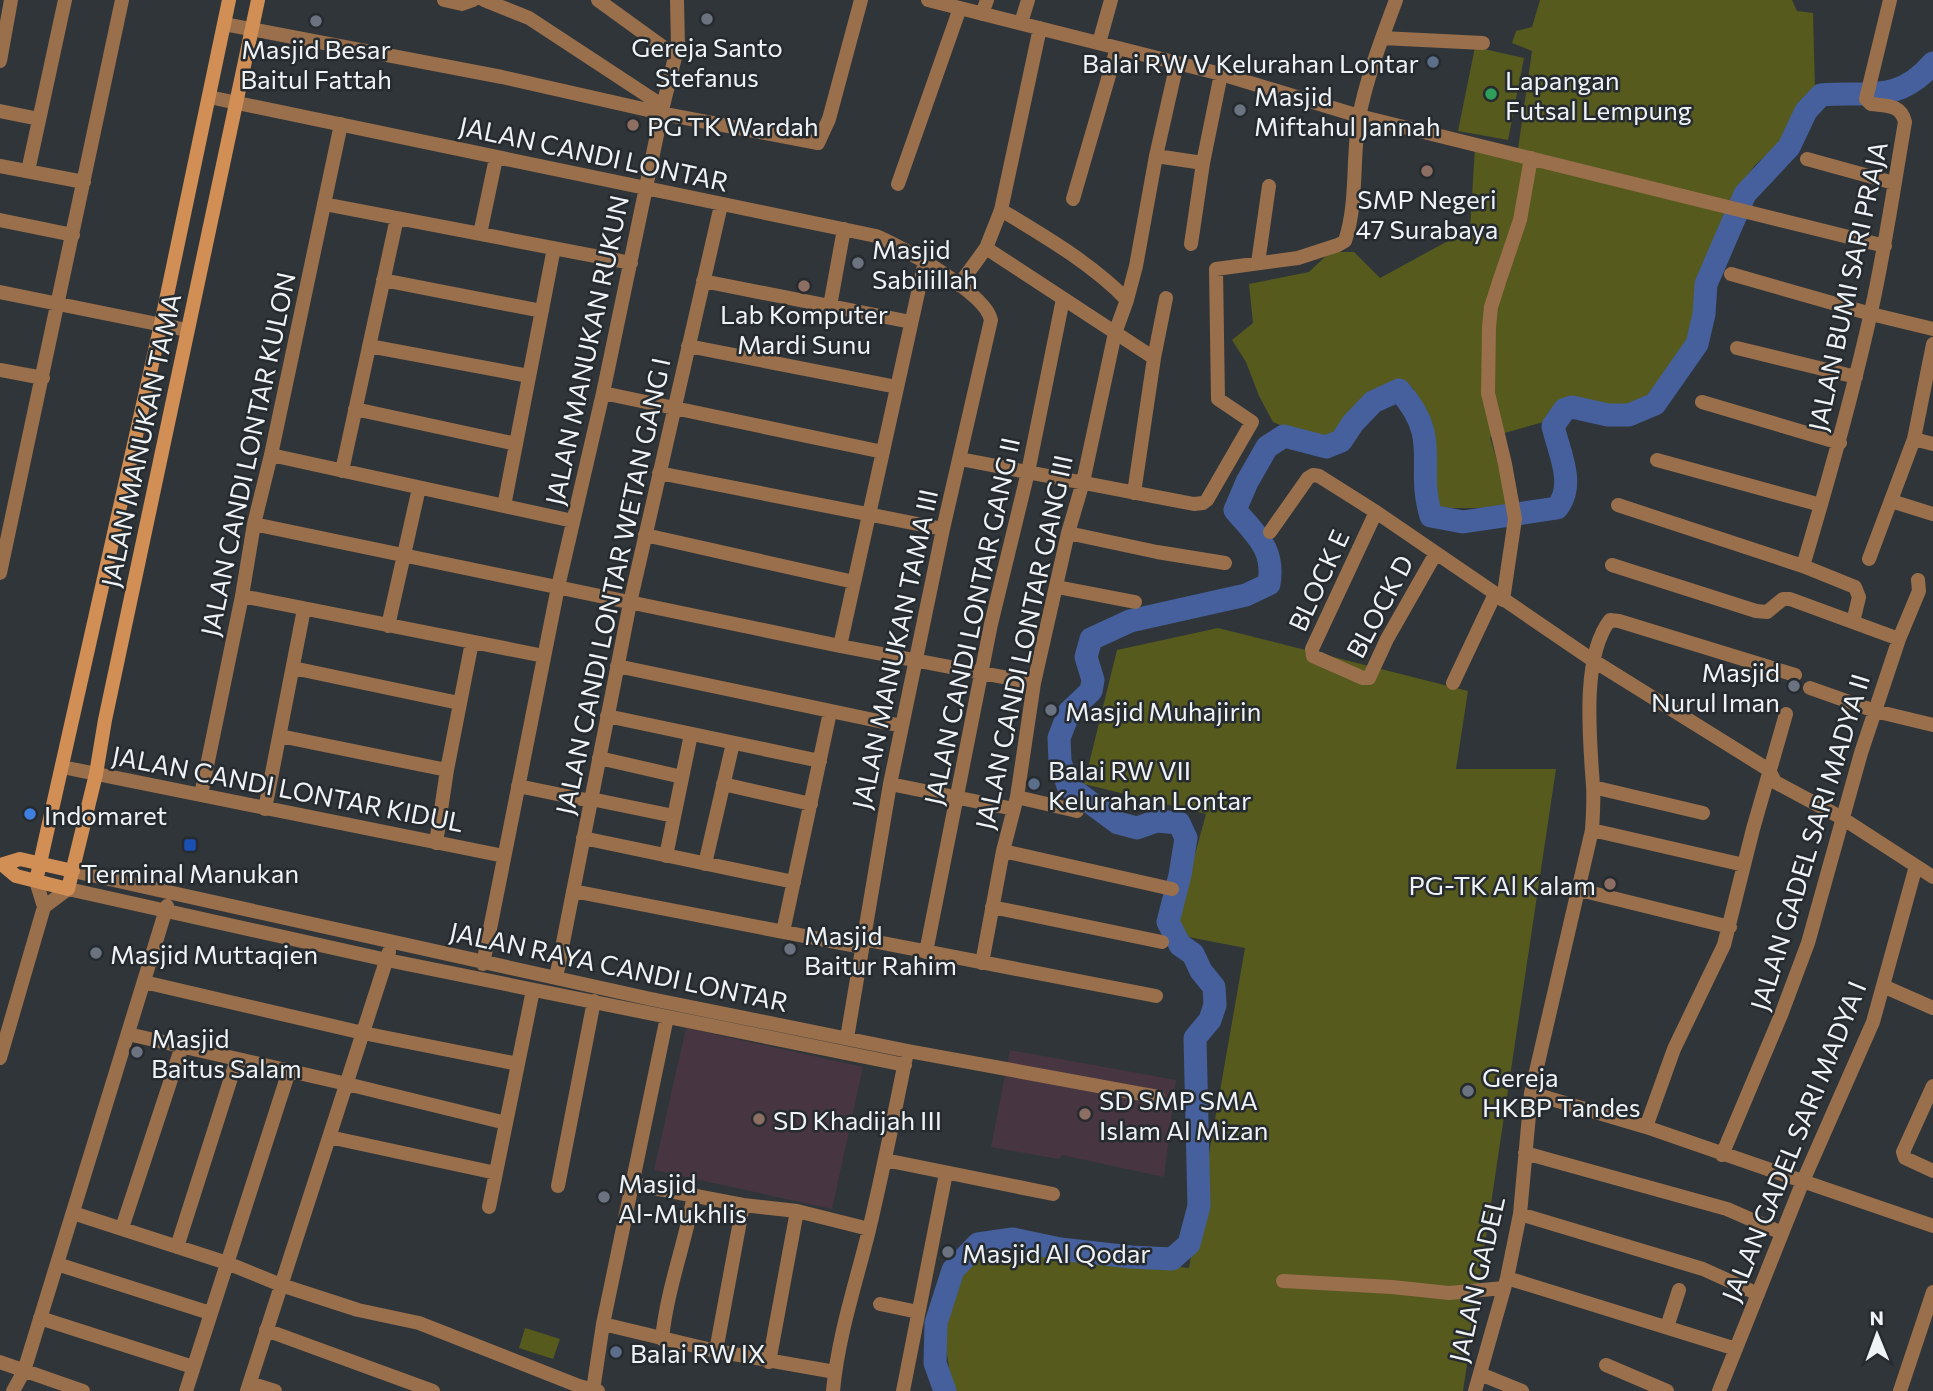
<svg xmlns="http://www.w3.org/2000/svg" width="1933" height="1391" viewBox="0 0 1933 1391" font-family="Commissioner,sans-serif">
<style>
.education{fill:#473641}
.green{fill:#565a1d}
.lines{fill:none;stroke-linecap:round;stroke-linejoin:round}
.river{stroke:#45609d;stroke-width:23}
.street{stroke:#996f4c;stroke-width:14}
.secondary{stroke:#d28f55;stroke-width:14}
.worship-dot{fill:#6b7280;stroke:#262b2f;stroke-width:2.5}
.service-dot{fill:#5c6f8a;stroke:#262b2f;stroke-width:2.5}
.leisure-dot{fill:#2e9e5b;stroke:#262b2f;stroke-width:2.5}
.education-dot{fill:#8d6e63;stroke:#262b2f;stroke-width:2.5}
.shop-dot{fill:#3f7fe0;stroke:#262b2f;stroke-width:2.5}
.transit-dot{fill:#1a4fb4;stroke:#262b2f;stroke-width:2.5}
.labels{text-anchor:middle;dominant-baseline:central;stroke-width:5;stroke-linejoin:round;paint-order:stroke}
.poi-label{font-size:26px;fill:#eff3f5;stroke:#262b2f;text-anchor:start}
.street-label{font-size:26px;fill:#eff3f5;stroke:#262b2f}
</style>
<rect width="100%" height="100%" fill="#303539"/>
<path class="education" d="M 686,1028 L 863,1067 L 832,1209 L 654,1170 Z
M 1010,1050 L 1176,1080 L 1164,1177 L 1062,1155 L 1059,1159 L 991,1147 Z"/>
<path class="green" d="M 1540,0 L 1792,0 L 1797,11 L 1813,13 L 1815,90 L 1785,139 L 1755,165 L 1731,198 L 1702,278 L 1690,340 L 1684,355 L 1650,400 L 1616,409 L 1581,400 L 1564,402 L 1547,421 L 1490,437 L 1511,508 L 1441,508 L 1432,495 L 1435,451 L 1425,414 L 1413,388 C 1408,387 1401,384 1396,384 C 1372,385 1347,421 1335,439 L 1318,442 L 1273,422 L 1259,396 L 1246,362 L 1232,340 L 1253,323 L 1249,284 L 1309,272 L 1330,252 L 1354,252 L 1380,278 L 1470,229 L 1475,147 L 1518,149 L 1532,51 L 1512,43 L 1516,31 L 1532,27 Z
M 1475,47 L 1524,58 L 1508,140 L 1458,131 Z
M 1218,628 L 1468,691 L 1456,769 L 1556,769 L 1463,1391 L 953,1391 L 936,1289 L 986,1248 L 1189,1268 L 1245,948 L 1173,934 L 1206,814 L 1084,784 L 1117,650 Z
M 525,1328 L 560,1339 L 553,1359 L 519,1348 Z"/>
<g class="lines">
<path class="river" d="M 945,1391 L 935,1363 L 936,1323 L 953,1270 L 978,1244 L 1013,1239 L 1060,1249 L 1131,1257 L 1172,1259 L 1189,1244 L 1199,1206 L 1195,1038 L 1210,1020 L 1215,1005 L 1214,987 L 1201,971 L 1193,954 L 1180,945 L 1168,922 L 1180,875 L 1186,838 L 1179,823 L 1157,821 L 1137,828 L 1118,823 L 1068,786 L 1060,761 L 1059,738 L 1069,712 L 1091,691 L 1093,680 L 1086,657 L 1091,639 L 1130,621 L 1246,595 L 1269,584 C 1275,549 1256,535 1235,510 L 1247,482 L 1267,447 L 1284,436 L 1326,447 L 1341,441 L 1353,423 L 1373,402 L 1399,390 C 1443,439 1415,464 1431,516 L 1463,522 L 1557,508 C 1576,484 1559,453 1553,426 L 1565,409 L 1572,407 L 1608,415 L 1629,415 L 1655,404 L 1697,344 L 1704,314 L 1706,284 L 1745,194 L 1789,147 L 1806,111 L 1821,95 C 1868,91 1898,104 1933,63"/>
<path class="street" d="M 444,0 L 462,4 L 473,0
M 484,0 L 529,18 L 663,106
M 598,0 L 674,55
M 928,0 L 1221,74 L 1359,116 L 1885,246
M 982,14 L 987,0
M 1021,23 L 1028,0
M 224,24 L 502,77 L 670,115 L 818,143 L 829,119 L 861,0
M 1382,38 L 1483,43
M 1099,43 L 1111,0
M 0,61 L 11,0
M 209,97 L 876,236 C 902,247 986,293 991,320 L 943,529 L 890,784 L 847,1038
M 0,111 L 39,119
M 1156,156 L 1203,163
M 1807,159 L 1894,183
M 0,166 L 84,182
M 28,171 L 65,0
M 898,184 L 960,8
M 1073,199 L 1117,48
M 324,204 L 631,263
M 1001,210 C 1044,236 1091,263 1127,300
M 0,220 L 73,235
M 480,234 L 496,158
M 1191,244 L 1203,163 L 1221,74
M 986,248 L 1154,358
M 1258,263 L 1269,186
M 1731,274 L 1871,314 L 1933,329
M 383,280 L 542,311
M 703,281 L 911,322
M 959,285 L 986,248 L 1001,210 L 1040,28
M 0,292 L 187,330
M 830,306 L 844,229
M 369,346 L 529,376
M 688,346 L 897,387
M 1737,348 L 1856,377
M 0,370 L 43,378
M 603,393 L 883,452
M 1702,402 L 1840,443
M 355,409 L 516,444
M 1914,439 L 1933,444
M 271,455 L 573,521
M 960,459 L 1194,504 L 1203,503 L 1207,500 L 1252,422 L 1218,399 L 1216,269 L 1298,258 L 1338,245 L 1345,241 C 1358,202 1352,158 1359,118 C 1365,82 1383,35 1396,0
M 1657,460 L 1821,505
M 342,471 L 397,218
M 659,473 L 943,529
M 1134,493 L 1154,358 L 1166,298
M 1891,501 L 1933,514
M 1618,505 L 1803,566 L 1855,587 L 1859,597 L 1853,622
M 504,506 L 554,248
M 1376,512 L 1312,649 L 1313,656 L 1363,678 L 1369,678 L 1387,639 L 1436,553
M 254,524 L 840,646 L 1034,683
M 1270,532 L 1308,478 L 1313,475 L 1319,476 L 1376,512 L 1594,661 L 1769,770 L 1775,782 L 1842,818 L 1933,877
M 1068,533 L 1157,552 L 1225,563
M 645,535 L 854,582
M 1869,559 L 1914,439 L 1933,344
M 1612,565 L 1756,611 L 1767,612 L 1783,599 L 1790,599 L 1899,639
M 1803,566 C 1828,482 1852,398 1871,312 C 1885,249 1894,186 1905,122 C 1901,104 1886,106 1871,104 L 1866,99 L 1890,0
M 0,573 L 122,0
M 1057,587 L 1135,602
M 242,596 L 544,656
M 1503,600 L 1515,519 L 1505,464 L 1488,393 L 1489,327 L 1491,307 L 1499,282 L 1520,220 L 1531,158
M 388,626 L 419,488
M 840,646 L 925,261
M 617,666 L 902,726
M 293,668 L 459,703
M 1453,683 L 1495,594
M 1810,688 L 1875,711 L 1933,725
M 607,716 L 820,761
M 280,736 L 447,770
M 599,758 L 682,777
M 62,767 L 504,856
M 723,784 L 811,804
M 890,784 L 1014,809
M 518,786 L 591,801
M 1593,787 L 1703,813
M 201,795 L 242,596 L 254,524 L 271,455 L 341,124
M 1017,797 L 1077,811
M 591,799 L 674,816
M 265,809 L 304,609
M 1592,830 L 1744,865
M 583,838 L 794,882
M 436,843 L 447,770 L 472,642
M 1003,851 L 1172,889
M 666,856 L 691,734
M 705,864 L 733,743
M 73,871 L 651,999 L 908,1051 L 1158,1097
M 1580,890 L 1730,927
M 573,891 L 861,947
M 44,907 L 68,889 L 387,960 L 905,1065
M 992,907 L 1162,942
M 783,932 L 830,712
M 862,939 L 1156,996
M 926,952 L 991,624 L 1028,472 L 1063,299
M 982,963 L 1003,851 L 1017,797 L 1034,683 L 1068,533 L 1083,482 L 1115,333 L 1127,300 L 1136,266 L 1156,156 L 1177,63
M 483,964 L 558,587 L 603,393 L 663,106 L 678,45 L 677,0
M 556,978 L 630,603 L 721,205
M 144,982 L 363,1033 L 518,1064
M 1883,986 L 1933,1008
M 128,1034 L 347,1084 L 506,1123
M 0,1058 L 44,907 L 36,881
M 1933,1086 L 1903,1152 L 1905,1158 L 1933,1171
M 1531,1093 L 1646,1127 L 1933,1226
M 1646,1127 L 1674,1049 L 1724,945 L 1753,829 L 1786,714
M 329,1137 L 496,1173
M 1525,1153 L 1727,1209 L 1782,1233
M 1722,1155 L 1781,1015 L 1808,943 L 1861,753 L 1899,639 L 1919,591 L 1918,580
M 885,1160 L 1053,1194
M 633,1184 L 743,1205 L 797,1211 L 869,1229
M 558,1186 L 594,1001
M 489,1207 L 533,990
M 73,1213 L 227,1263 L 281,1285 L 358,1310 L 419,1323 L 579,1386 L 598,1391
M 1520,1214 L 1703,1269 L 1758,1294
M 122,1228 L 182,1046
M 177,1247 L 237,1059
M 57,1264 L 210,1313
M 1507,1278 L 1736,1349
M 1283,1281 L 1392,1287 L 1449,1293 L 1504,1288
M 880,1304 L 918,1312
M 40,1318 L 193,1367
M 603,1324 L 716,1351 L 835,1372
M 1667,1327 L 1679,1290
M 266,1330 L 433,1391
M 662,1339 C 667,1289 685,1244 694,1195
M 716,1351 L 743,1205
M 0,1362 L 83,1391
M 769,1362 L 797,1211
M 1606,1365 L 1667,1391
M 1480,1374 L 1522,1391
M 250,1383 L 275,1391
M 593,1390 L 603,1324 L 667,1017
M 13,1391 L 24,1371 L 167,906
M 186,1391 L 289,1071
M 247,1391 L 389,952
M 833,1391 C 838,1336 856,1283 869,1230 C 883,1172 894,1115 906,1057
M 903,1391 L 946,1173
M 1475,1391 L 1507,1278 L 1520,1214 L 1531,1093 L 1592,830 C 1593,815 1594,800 1593,786 C 1590,741 1581,657 1610,620 L 1619,621 L 1795,675
M 1719,1391 L 1803,1181 L 1873,1022 L 1916,866
M 1900,1391 L 1933,1292"/>
<path class="secondary" d="M 0,865 L 20,859 L 73,871
M 4,866 L 16,876 L 68,889 L 96,774 L 105,720 L 258,0
M 36,881 L 161,324 L 229,0"/>
</g>
<g class="worship-dot">
<circle cx="707" cy="19" r="7"/>
<circle cx="316" cy="21" r="7"/>
<circle cx="1240" cy="110" r="7"/>
<circle cx="858" cy="263" r="7"/>
<circle cx="1794" cy="686" r="7"/>
<circle cx="1051" cy="710" r="7"/>
<circle cx="790" cy="949" r="7"/>
<circle cx="96" cy="953" r="7"/>
<circle cx="137" cy="1052" r="7"/>
<circle cx="1468" cy="1091" r="7"/>
<circle cx="604" cy="1197" r="7"/>
<circle cx="948" cy="1252" r="7"/>
</g>
<g class="service-dot">
<circle cx="1433" cy="62" r="7"/>
<circle cx="1034" cy="784" r="7"/>
<circle cx="616" cy="1352" r="7"/>
</g>
<circle class="leisure-dot" cx="1491" cy="94" r="7"/>
<g class="education-dot">
<circle cx="633" cy="125" r="7"/>
<circle cx="1427" cy="171" r="7"/>
<circle cx="804" cy="286" r="7"/>
<circle cx="1610" cy="884" r="7"/>
<circle cx="1085" cy="1114" r="7"/>
<circle cx="759" cy="1119" r="7"/>
</g>
<circle class="shop-dot" cx="30" cy="814" r="7"/>
<rect class="transit-dot" x="183" y="838" width="14" height="14" rx="3.5"/>
<g class="labels">
<g class="poi-label">
<text x="707" y="46" text-anchor="middle">Gereja Santo<tspan x="707" dy="30">Stefanus</tspan></text>
<text x="316" y="48" text-anchor="middle">Masjid Besar<tspan x="316" dy="30">Baitul Fattah</tspan></text>
<text x="1419" y="62" text-anchor="end">Balai RW V Kelurahan Lontar</text>
<text x="1505" y="79">Lapangan<tspan x="1505" dy="30">Futsal Lempung</tspan></text>
<text x="1254" y="95">Masjid<tspan x="1254" dy="30">Miftahul Jannah</tspan></text>
<text x="647" y="125">PG TK Wardah</text>
<text x="1427" y="198" text-anchor="middle">SMP Negeri<tspan x="1427" dy="30">47 Surabaya</tspan></text>
<text x="872" y="248">Masjid<tspan x="872" dy="30">Sabilillah</tspan></text>
<text x="804" y="313" text-anchor="middle">Lab Komputer<tspan x="804" dy="30">Mardi Sunu</tspan></text>
<text x="1780" y="671" text-anchor="end">Masjid<tspan x="1780" dy="30">Nurul Iman</tspan></text>
<text x="1065" y="710">Masjid Muhajirin</text>
<text x="1048" y="769">Balai RW VII<tspan x="1048" dy="30">Kelurahan Lontar</tspan></text>
<text x="44" y="814">Indomaret</text>
<text x="190" y="872" text-anchor="middle">Terminal Manukan</text>
<text x="1596" y="884" text-anchor="end">PG-TK Al Kalam</text>
<text x="804" y="934">Masjid<tspan x="804" dy="30">Baitur Rahim</tspan></text>
<text x="110" y="953">Masjid Muttaqien</text>
<text x="151" y="1037">Masjid<tspan x="151" dy="30">Baitus Salam</tspan></text>
<text x="1482" y="1076">Gereja<tspan x="1482" dy="30">HKBP Tandes</tspan></text>
<text x="1099" y="1099">SD SMP SMA<tspan x="1099" dy="30">Islam Al Mizan</tspan></text>
<text x="773" y="1119">SD Khadijah III</text>
<text x="618" y="1182">Masjid<tspan x="618" dy="30">Al-Mukhlis</tspan></text>
<text x="962" y="1252">Masjid Al Qodar</text>
<text x="630" y="1352">Balai RW IX</text>
</g>
<g class="street-label">
<text transform="translate(594 153) rotate(12)">JALAN CANDI LONTAR</text>
<text transform="translate(1847 286) rotate(-78)">JALAN BUMI SARI PRAJA</text>
<text transform="translate(586 350) rotate(-78)">JALAN MANUKAN RUKUN</text>
<text transform="translate(140 440) rotate(-78)">JALAN MANUKAN TAMA</text>
<text transform="translate(247 454) rotate(-78)">JALAN CANDI LONTAR KULON</text>
<text transform="translate(1318 580) rotate(-65)">BLOCK E</text>
<text transform="translate(612 586) rotate(-78)">JALAN CANDI LONTAR WETAN GANG I</text>
<text transform="translate(1379 606) rotate(-62)">BLOCK D</text>
<text transform="translate(971 621) rotate(-78)">JALAN CANDI LONTAR GANG II</text>
<text transform="translate(1023 642) rotate(-78)">JALAN CANDI LONTAR GANG III</text>
<text transform="translate(894 649) rotate(-78)">JALAN MANUKAN TAMA III</text>
<text transform="translate(288 788) rotate(11)">JALAN CANDI LONTAR KIDUL</text>
<text transform="translate(1809 842) rotate(-73)">JALAN GADEL SARI MADYA II</text>
<text transform="translate(619 966) rotate(12)">JALAN RAYA CANDI LONTAR</text>
<text transform="translate(1793 1141) rotate(-68)">JALAN GADEL SARI MADYA I</text>
<text transform="translate(1476 1279) rotate(-77)">JALAN GADEL</text>
</g>
</g>
<g transform="translate(1877 1335) rotate(359)" stroke="#262b2f" stroke-width="5" paint-order="stroke">
<path d="M0-5L12 26L0 18L-12 26Z" fill="#eff3f5"/>
<text y="-10" font-size="19" font-weight="bold" text-anchor="middle" fill="#eff3f5">N</text>
</g>
</svg>
